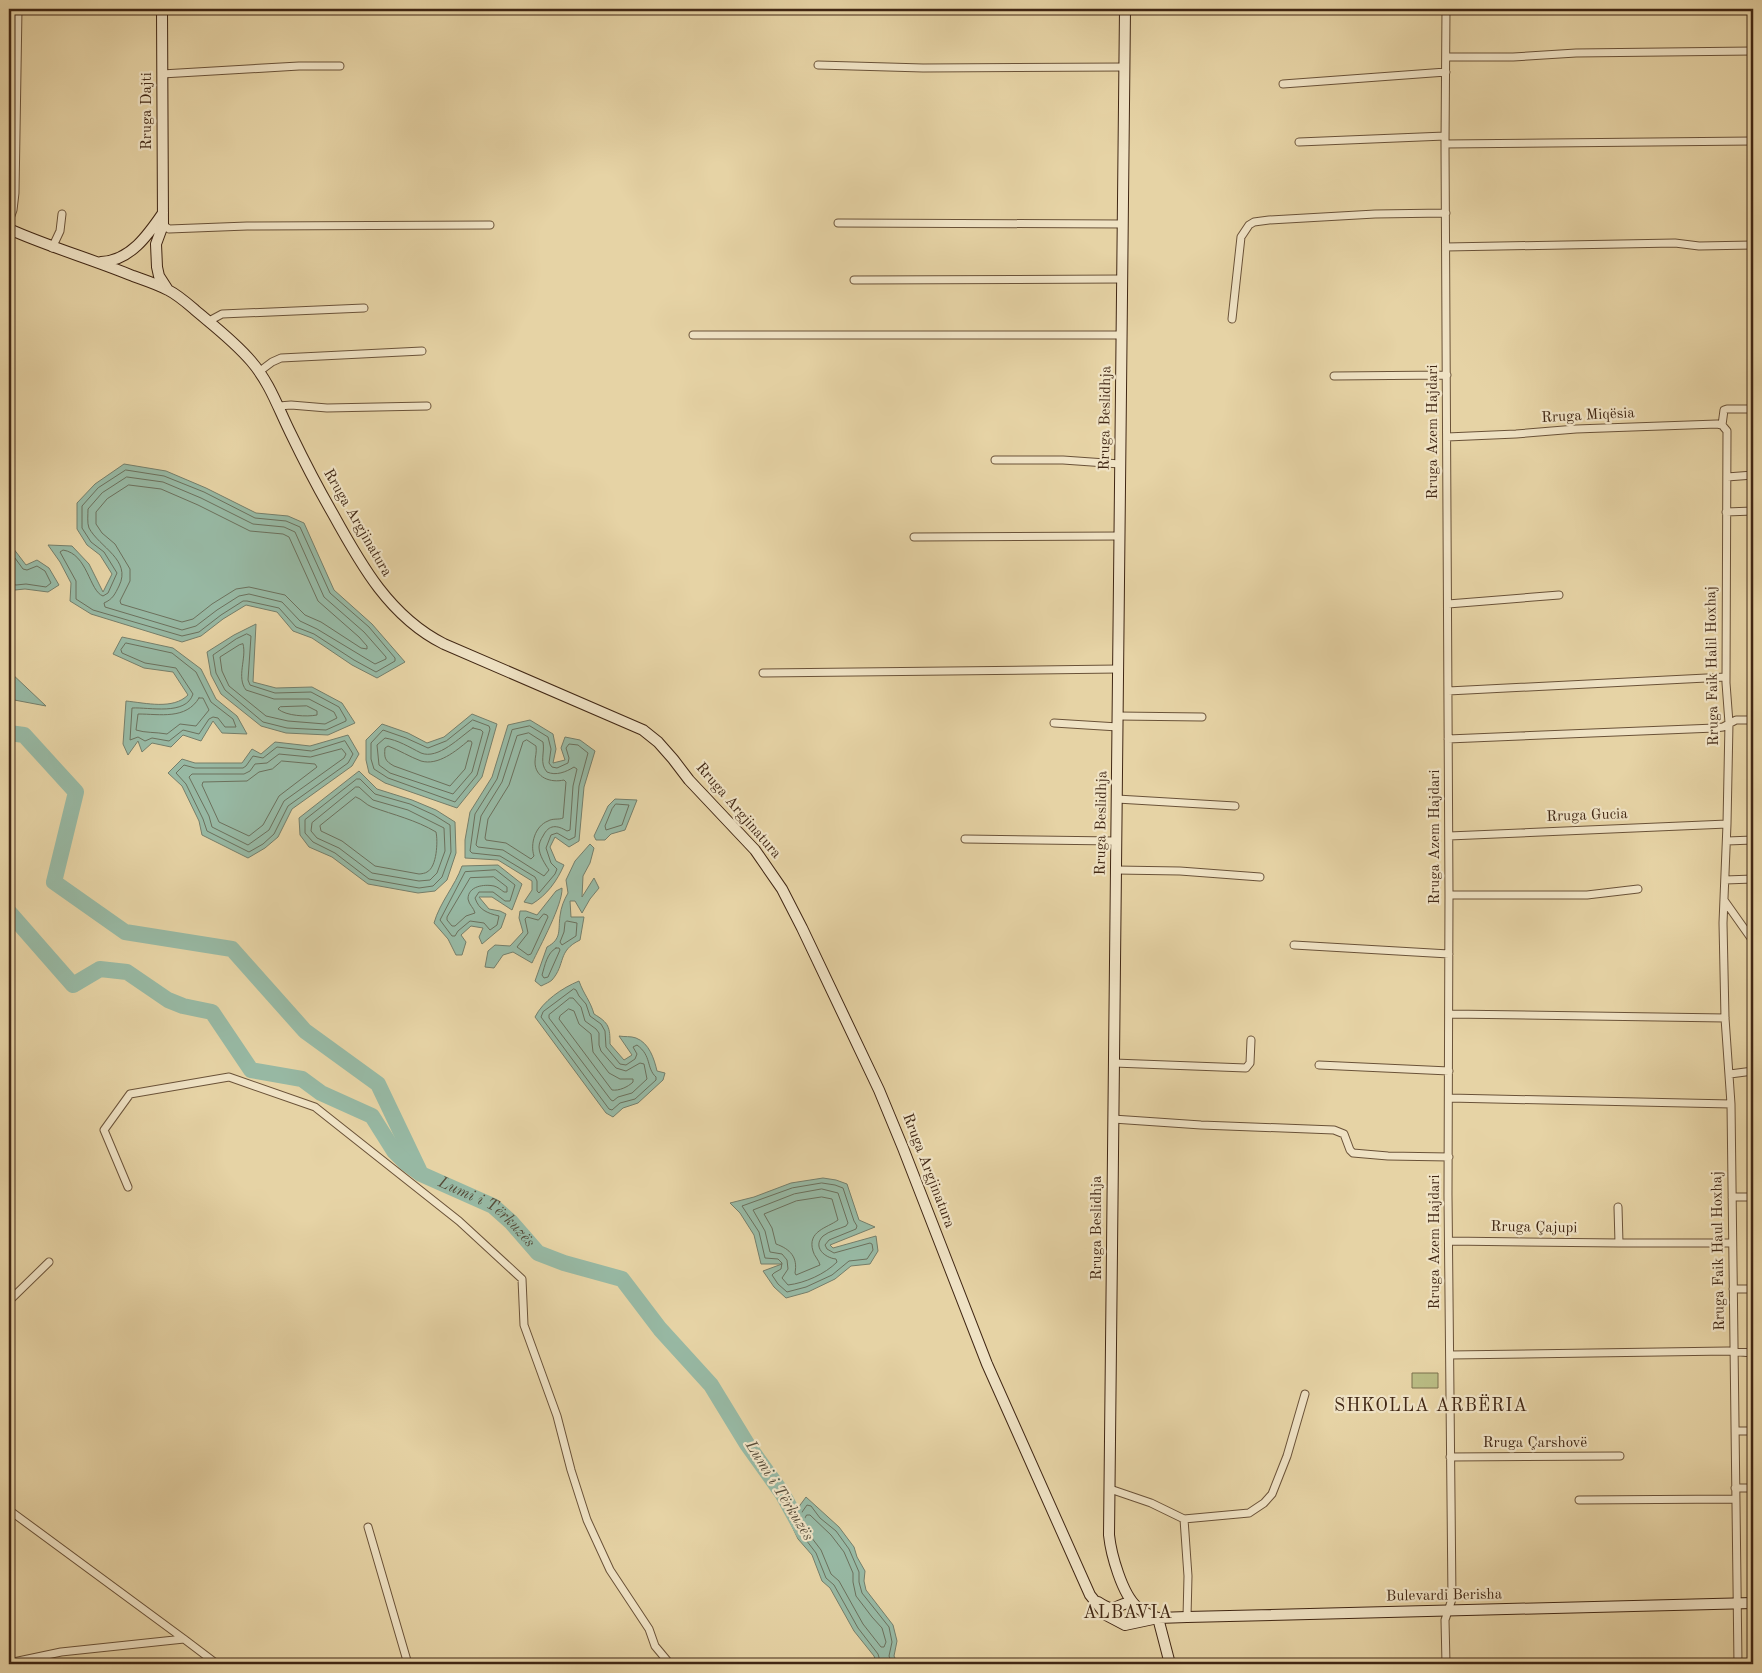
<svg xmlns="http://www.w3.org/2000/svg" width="1762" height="1673" viewBox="0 0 1762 1673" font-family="'Old Standard TT',serif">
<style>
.green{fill:#b9bb83;stroke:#7d714c}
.water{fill:#97b8a3;stroke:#757e6a}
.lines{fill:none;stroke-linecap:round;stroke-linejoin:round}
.shore{stroke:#6c705c;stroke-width:1}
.river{stroke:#97b8a3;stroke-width:16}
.street-casing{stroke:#6a5238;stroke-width:9}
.secondary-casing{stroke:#412714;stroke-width:12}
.street{stroke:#efe2c4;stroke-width:7}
.secondary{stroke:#efe2c4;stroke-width:10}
.labels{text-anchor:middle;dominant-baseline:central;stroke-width:4.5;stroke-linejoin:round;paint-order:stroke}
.street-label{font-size:15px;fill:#412714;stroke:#efe2c4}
.water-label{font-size:16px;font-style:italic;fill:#564b38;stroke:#efe2c4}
.quarter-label{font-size:18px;letter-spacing:1px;fill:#412714;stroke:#efe2c4}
</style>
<rect width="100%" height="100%" fill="#e6d3a5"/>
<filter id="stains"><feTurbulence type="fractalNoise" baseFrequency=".004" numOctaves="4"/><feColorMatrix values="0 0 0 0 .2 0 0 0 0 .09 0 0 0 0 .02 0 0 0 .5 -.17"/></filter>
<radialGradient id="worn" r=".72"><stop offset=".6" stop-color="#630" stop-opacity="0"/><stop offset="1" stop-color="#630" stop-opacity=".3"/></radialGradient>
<path class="green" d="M 1412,1373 L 1438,1373 L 1438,1388 L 1412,1388 Z"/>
<path class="water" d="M 124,464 L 166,471 L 206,488 L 256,513 L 288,516 L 304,523 L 334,590 L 372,624 L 405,662 L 377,678 L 352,665 L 312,638 L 293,631 L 277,612 L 246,605 L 223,619 L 201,636 L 182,642 L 91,614 L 70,601 L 71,583 L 60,562 L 48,545 L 72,546 L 89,564 L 103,592 L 112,574 L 100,555 L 87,545 L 77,529 L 77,503 L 95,484 Z
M 9,548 L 13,548 L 26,565 L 37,560 L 49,568 L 59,585 L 48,592 L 25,589 L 15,590 L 9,587 Z
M 256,624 L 253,682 L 276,688 L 312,687 L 342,703 L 355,723 L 328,735 L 286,733 L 261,726 L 221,694 L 211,675 L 207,652 L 234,635 Z
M 122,637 L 173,648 L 201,669 L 216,699 L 237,716 L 247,734 L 222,733 L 213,721 L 201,741 L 183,735 L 171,747 L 152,743 L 142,752 L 138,741 L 128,755 L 123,744 L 126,701 C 146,703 173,710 188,695 L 173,672 L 144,668 L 113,654 Z
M 9,671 L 46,706 L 9,699 Z
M 472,714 L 497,724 L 482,777 L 457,808 L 385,783 L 369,773 L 366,760 L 366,740 L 382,724 L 408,733 L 427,743 L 444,737 Z
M 530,720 L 553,734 L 556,749 L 553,763 L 565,760 L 561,748 L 565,737 L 580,740 L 595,751 L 584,787 L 579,841 L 569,847 L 555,837 L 550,847 L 556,861 L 564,865 C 557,881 547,895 532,904 L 524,902 L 532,890 L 532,881 L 498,860 L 465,858 L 465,840 L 470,812 L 492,777 L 508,725 Z
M 348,735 L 359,754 L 352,766 L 292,809 L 278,837 L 265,848 L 248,858 L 202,835 L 199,821 L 182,786 L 168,773 L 182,759 L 195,763 L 242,763 L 252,749 L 261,754 L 275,742 L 310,746 Z
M 359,771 L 377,789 L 412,800 L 436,810 L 455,822 L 456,853 L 447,880 L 435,891 L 418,893 L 368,884 L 332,857 L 309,847 L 300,835 L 299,818 Z
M 615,799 L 637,800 L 625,830 L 611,834 L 605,840 L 596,840 L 594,836 L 608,806 Z
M 590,844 L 594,848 L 590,863 L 583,876 L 582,897 L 594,878 L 599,888 L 590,899 L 582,913 L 575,901 L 570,901 L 571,917 L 584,917 L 580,940 C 557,951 566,964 552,980 C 550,982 545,984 541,986 L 535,981 L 547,947 C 562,939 558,930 560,916 C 561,907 564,900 568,893 L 566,880 L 575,861 Z
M 498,865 L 522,884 L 512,910 L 492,897 L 479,897 L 489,909 L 500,911 L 506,914 L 501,928 L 482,944 L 479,937 L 483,928 L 471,926 L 461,935 L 466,942 L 462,955 L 456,955 L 448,939 L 434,923 C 440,902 455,886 462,866 Z
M 562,888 C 563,904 540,946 532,963 L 513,952 L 503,955 L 494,968 L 485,967 L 488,951 L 495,945 L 510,946 L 523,932 L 519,918 L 520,911 L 526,911 L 537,915 L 556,891 Z
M 579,981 C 584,995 590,1000 594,1014 C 609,1023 610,1027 610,1044 L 624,1060 L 632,1055 L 619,1036 C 624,1037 631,1036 636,1038 C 649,1043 654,1058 657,1071 L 665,1073 L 663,1080 L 638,1103 L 623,1108 L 613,1117 L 606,1113 L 535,1017 C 543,1001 562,988 579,981 Z
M 823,1178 L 836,1180 L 847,1184 L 859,1220 L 875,1227 L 830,1245 L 833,1248 L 876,1236 L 878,1251 L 870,1264 L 851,1266 L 835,1279 L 808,1292 L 786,1298 L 774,1287 L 763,1271 L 782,1264 L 761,1264 L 754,1235 L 740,1213 L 730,1203 L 754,1197 L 791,1183 Z
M 806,1497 L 839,1527 L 854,1547 L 857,1557 L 865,1571 L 864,1581 L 866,1590 L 893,1625 L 897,1641 L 894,1656 L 898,1664 L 877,1664 L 874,1656 L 854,1631 L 830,1588 L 822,1581 L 812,1555 L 798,1539 L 789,1520 Z"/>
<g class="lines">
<path class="shore" d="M 126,470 L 164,476 L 204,492 L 255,518 L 286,521 L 300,527 L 330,593 L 369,627 L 395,658 L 395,661 L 376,672 L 354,660 L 314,634 L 296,627 L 279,608 L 247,601 L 243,601 L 221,615 L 199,632 L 182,636 L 93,610 L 76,599 L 76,581 L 60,552 L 63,550 C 88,554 89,591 103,596 L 108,593 L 117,573 L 104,552 L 91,542 L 82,528 L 82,506 L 98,488 Z
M 127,477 L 163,482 L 201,498 L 253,524 L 284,527 L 295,532 L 324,597 L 364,632 L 386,657 L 386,659 L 375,664 L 317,629 L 300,621 L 282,602 L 249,594 L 239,596 L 217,610 L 196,626 L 182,630 L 105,607 L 104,603 C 113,599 115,594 119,586 C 132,560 99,547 89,528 C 87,523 88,515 88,509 L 102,493 Z
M 129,485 L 161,489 L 198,505 L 250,531 L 283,534 L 289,537 L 318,601 L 359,637 L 367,646 L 367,649 L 361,648 L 321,622 L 305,615 L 285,595 L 249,587 L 236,589 L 212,604 L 193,619 L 182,622 L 121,604 L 120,601 L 130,581 L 130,569 L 115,544 L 102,533 L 96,524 L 96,512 L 107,499 Z
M 9,553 L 12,554 L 23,569 L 27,570 L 37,566 L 45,571 L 51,583 L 46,587 L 26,584 L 16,585 L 9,583
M 247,634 L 251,636 L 248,680 L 250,685 L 275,693 L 311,692 L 339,707 L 346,719 L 346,721 L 326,730 L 287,728 L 263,722 L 225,690 L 216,673 L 213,655 L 236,639 Z
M 126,643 L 172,653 L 196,672 L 211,702 L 233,719 L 236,727 L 225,727 L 218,718 L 213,717 L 209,719 L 199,734 L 183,730 L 169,741 L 152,738 L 145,741 L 138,737 L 130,740 L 132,708 C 149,707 186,716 193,694 L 176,668 L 145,663 L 122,653 L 121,650 Z
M 243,644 C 247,658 236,677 246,690 L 274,699 L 309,699 L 334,712 L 337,718 L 325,724 L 288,721 L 266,716 L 229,686 L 222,671 L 220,657 L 239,645 Z
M 199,698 L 203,698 L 209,710 L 196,726 L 180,724 L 167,734 C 156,732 145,733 136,730 L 138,714 C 160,714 186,720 199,698 Z
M 307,706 L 317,711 L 317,715 C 307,717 286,716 278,709 L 280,707 Z
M 473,720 L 489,726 L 490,729 L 477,775 L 455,802 L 388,778 L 374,769 L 371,759 L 371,743 L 383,730 L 406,738 L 428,748 L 446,741 Z
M 530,726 L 548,737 L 551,749 L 549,763 L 552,767 L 557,768 L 568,763 L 569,758 L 566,748 L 569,744 L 578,745 L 588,753 L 579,786 L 575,837 L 569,840 L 557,833 L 551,835 L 546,848 L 551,863 L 557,869 L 555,874 L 539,893 L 537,891 L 537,881 L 535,877 L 500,856 L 472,853 L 470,851 L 475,814 L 497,779 L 512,730 Z
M 473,728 L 481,730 L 483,732 L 472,772 L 453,794 L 390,773 L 379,765 L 377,745 L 385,738 C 398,740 409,747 421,753 C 438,760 460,737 473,728 Z
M 529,733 L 543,742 C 545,753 539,763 547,772 C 556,776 566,772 574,767 L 577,769 L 573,786 L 570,830 L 567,831 C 557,825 549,824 543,836 C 541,839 539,843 539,847 C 539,855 545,864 549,870 L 544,876 L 503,850 L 478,847 L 476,845 L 481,816 L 502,782 L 517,736 Z
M 527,740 L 536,746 C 537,752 535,757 535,762 C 535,778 551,783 564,780 L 566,782 L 563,818 C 559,820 553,818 548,821 C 535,826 530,844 534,856 L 531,859 L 506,843 L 486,840 L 485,838 L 488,819 L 509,785 L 523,742 Z
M 345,741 L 353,754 L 348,763 L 288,806 L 274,834 L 263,844 L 249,852 L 207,831 L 203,819 L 186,784 L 176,773 L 184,765 L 195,768 L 243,768 L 246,766 L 253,756 L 263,758 L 277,747 L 311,751 Z
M 468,741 L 471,741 L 472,743 L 465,769 L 450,786 L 394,766 C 385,761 384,758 385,748 L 388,746 C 399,750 410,757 421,761 C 438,766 456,751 468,741 Z
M 342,749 L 346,754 L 344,758 L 284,801 L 269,830 L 248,845 L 212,827 L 209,816 L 189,777 L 192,774 L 244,774 L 250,771 L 255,764 L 267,763 L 279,754 L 310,757 Z
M 282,761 L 315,764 L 317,767 L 279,796 L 263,825 L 249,836 L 219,822 L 202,785 L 203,782 L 247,781 L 259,772 L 272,769 Z
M 357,779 L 360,779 L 375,794 L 410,804 L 434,815 L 450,825 L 451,852 L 442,877 L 433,886 L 419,888 L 369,879 L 335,853 L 313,842 L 305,833 L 305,820 Z
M 356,787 L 359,787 L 373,800 L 408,810 L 444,828 L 445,851 L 437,873 L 430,880 L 419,881 L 372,873 L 339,848 L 317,838 L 311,831 L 312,823 Z
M 356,797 C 362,799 366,805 372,807 C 394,815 416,820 436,832 C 438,841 437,867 427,872 C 426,873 421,874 419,874 L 375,866 L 342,841 L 321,831 L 320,826 Z
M 616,804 L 629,805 L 622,825 L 606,830 L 605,826 L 612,809 Z
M 496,870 L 515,885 L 510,901 L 505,901 L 493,892 L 479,892 L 475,898 C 479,910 487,913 499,916 L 497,925 L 490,930 L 484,923 L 470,921 L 458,931 L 455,936 L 452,936 L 440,920 L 465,872 Z
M 494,877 L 507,887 L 507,892 L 504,892 C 501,890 498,887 494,886 C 484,884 468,886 468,899 C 469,905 474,908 475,913 L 466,916 L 455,926 L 452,926 L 447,920 L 447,917 L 470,878 Z
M 544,914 L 547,915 L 548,917 L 531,954 L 528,955 L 517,947 L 528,933 L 525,919 L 527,917 L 538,920 Z
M 567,921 L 577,923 L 576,936 L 562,945 L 560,942 L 564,932 L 565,923 Z
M 556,948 L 559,948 L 560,950 L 548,977 L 544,978 L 542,975 C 545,965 547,953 556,948 Z
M 574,989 L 576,990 L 579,996 L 586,1004 L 590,1016 L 601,1024 L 605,1031 L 606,1047 L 620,1064 L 626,1065 L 635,1059 L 637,1054 L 633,1047 L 637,1045 C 652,1056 646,1068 656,1077 L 656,1080 L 635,1099 L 620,1103 L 612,1110 L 609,1109 L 541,1017 L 543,1012 Z
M 570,998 L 573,998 L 581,1007 L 585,1021 L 596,1029 L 599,1033 L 599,1045 L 601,1051 L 616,1068 L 626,1071 L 640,1063 L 644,1064 L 647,1079 L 632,1093 L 618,1097 L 613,1101 L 611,1100 L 549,1018 L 549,1015 Z
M 569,1009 L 574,1011 L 579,1024 L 591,1034 L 593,1052 L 609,1073 L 620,1079 L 633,1079 L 633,1082 C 628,1087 619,1091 612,1090 L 559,1019 L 560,1016 Z
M 822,1183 L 835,1185 L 843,1188 L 854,1221 L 857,1226 L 856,1229 L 829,1240 L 825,1245 L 827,1249 L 834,1253 L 870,1243 L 872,1244 L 873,1250 L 867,1259 L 849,1261 L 832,1275 L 806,1287 L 787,1292 L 778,1284 L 772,1275 L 774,1273 L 781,1269 L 782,1263 L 778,1259 L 765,1258 L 759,1232 L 742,1206 L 792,1188 Z
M 822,1189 L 838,1193 L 848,1223 L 846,1226 C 839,1229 829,1231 823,1236 C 812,1247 825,1258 836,1259 L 837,1262 C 825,1274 805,1283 788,1285 L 782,1278 L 788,1269 L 787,1260 L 782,1254 L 770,1252 L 765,1231 L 753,1210 L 794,1194 Z
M 822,1197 L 832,1199 L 838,1220 C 827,1228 807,1231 813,1251 C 814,1256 819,1260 820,1265 L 796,1275 L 795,1273 C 798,1257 790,1249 776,1244 L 772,1228 L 764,1214 L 796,1201 Z
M 807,1515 L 810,1515 L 831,1535 L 844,1552 L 853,1573 L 853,1582 L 856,1596 L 872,1617 L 882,1628 L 886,1642 L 884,1647 L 881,1647 L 863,1624 L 839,1581 L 831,1574 L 821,1550 L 808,1533 L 803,1522 Z
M 881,1664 L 878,1654 L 858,1628 L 834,1585 L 826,1578 L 816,1553 L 803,1536 L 795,1522 L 807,1505 L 811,1506 L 820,1518 L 836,1531 L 849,1549 L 859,1572 L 859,1582 L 862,1593 L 889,1627 L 892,1642 L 889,1656 L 892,1664"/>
<g class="river">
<path d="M 9,733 L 24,735 L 76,792 L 54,882 L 125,932 L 232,949 L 305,1031 L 378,1084 L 419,1170"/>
<path id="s1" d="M 9,912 L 73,985 L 100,969 L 127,972 L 168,1000 L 183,1006 L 212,1012 L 251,1070 L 302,1079 L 321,1093 L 372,1116 L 394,1151 L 406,1163 L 421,1174 L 493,1206 L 511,1222 L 538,1253 L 564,1263 L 622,1279 L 660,1329 L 711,1385 L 747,1444 L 782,1493 L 804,1533"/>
</g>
<defs>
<path id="street" d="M 832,9 L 938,9
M 1446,57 L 1513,57 L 1576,53 L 1753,51
M 818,65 L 923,68 L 1124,67
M 162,74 L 299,66 L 340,66
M 1283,84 L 1446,72
M 1299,142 L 1445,136
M 1445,144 L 1753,141
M 9,221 L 13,210 L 15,193 L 18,9
M 838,223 L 1123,224
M 163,225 L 169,229 L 247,226 L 490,225
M 1446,247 L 1675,243 L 1699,246 L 1753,245
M 52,248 L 60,231 L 62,214
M 854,280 L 1122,279
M 1232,319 L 1241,237 L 1249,225 L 1254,222 L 1269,220 L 1375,214 L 1446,213
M 209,321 L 222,314 L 364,308
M 693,335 L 1122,335
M 260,371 L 272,362 L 281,358 L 422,351
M 1334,376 L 1447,375
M 279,406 L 291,405 L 327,408 L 427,406
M 1722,425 L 1724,410 L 1727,409 L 1753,409
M 1447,437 L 1516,434 L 1576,429 L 1717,424 L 1722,425 L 1727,431 L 1726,683 L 1729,723 L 1727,824 L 1723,923 L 1725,1018 L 1731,1104 L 1738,1664
M 995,460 L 1063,460 L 1120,464
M 1727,477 L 1753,475
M 1726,512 L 1753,511
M 914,537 L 1120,536
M 1448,604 L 1559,595
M 763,673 L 1118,669
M 1448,691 L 1726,677
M 1118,716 L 1202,717
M 1054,723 L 1118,727
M 1448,739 L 1715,728 L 1723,727 L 1736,720 L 1753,720
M 1117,799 L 1235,806
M 1449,836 L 1727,824
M 965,839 L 1116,841
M 1727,841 L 1753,840
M 1116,870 L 1180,871 L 1260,877
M 1725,880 L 1753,879
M 1449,895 L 1587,895 L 1638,889
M 1724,900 L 1753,941
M 1294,945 L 1449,954
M 1449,1014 L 1725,1018
M 1114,1063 L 1246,1068 L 1250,1063 L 1251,1040
M 1319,1065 L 1449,1071
M 1730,1074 L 1753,1071
M 1449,1098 L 1731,1104
M 1113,1119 L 1201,1125 L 1334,1130 L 1344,1134 L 1350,1150 L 1353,1153 L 1388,1156 L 1449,1157
M 128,1187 L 104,1130 L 130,1094 L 229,1077 L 315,1107 L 459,1221 L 522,1279 L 524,1325 L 557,1416 L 571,1470 L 587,1520 L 610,1570 L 649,1629 L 655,1646 L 670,1664
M 1732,1197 L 1753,1197
M 1618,1207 L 1619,1243 L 1732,1243
M 1449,1241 L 1619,1243
M 1733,1289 L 1753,1289
M 9,1301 L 49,1262
M 1450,1355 L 1728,1351 L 1753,1353
M 1735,1431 L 1753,1431
M 1450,1457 L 1620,1456
M 1735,1488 L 1753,1488
M 1110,1489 L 1151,1503 L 1184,1519 L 1188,1576 L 1187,1617
M 1579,1500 L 1736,1499
M 9,1510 L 184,1639 L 61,1652 L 9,1663
M 1184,1519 L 1249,1513 L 1264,1503 L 1272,1494 L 1287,1456 L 1305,1394
M 368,1527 L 408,1664
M 184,1639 L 217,1664
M 1446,1664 L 1445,1620 L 1452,1599 L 1448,1195 L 1449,895 L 1445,144 L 1446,9"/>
<path id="secondary" d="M 162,9 L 163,225 L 156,244 L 157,267 L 159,276 L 168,290
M 1125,9 L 1109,1535 C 1111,1554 1122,1594 1137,1607 C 1143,1613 1150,1615 1158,1618
M 9,229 C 49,247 92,259 133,276 C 144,280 157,284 168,290 C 178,295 187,303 195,310 C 214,326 235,342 251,361 C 270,383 278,408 291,434 C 304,461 318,488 333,514 C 361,565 390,617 444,644 L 643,730 L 658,742 L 673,759 L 689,780 L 755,850 L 782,889 L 802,928 L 879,1090 L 903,1148 L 987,1364 L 1090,1595 L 1106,1615 L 1125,1625 L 1158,1618 L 1187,1617 L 1753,1603
M 101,262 C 130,261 148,235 163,213
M 1098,1602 C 1116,1614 1113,1605 1129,1603 L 1137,1608
M 1158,1618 L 1170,1664"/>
</defs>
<use href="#street" class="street-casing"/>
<use href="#secondary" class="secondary-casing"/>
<use href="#street" class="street"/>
<use href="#secondary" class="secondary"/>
</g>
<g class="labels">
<g class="street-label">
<text transform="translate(147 111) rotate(-90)">Rruga Dajti</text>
<text transform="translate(1588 416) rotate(-3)">Rruga Miqësia</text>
<text transform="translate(1106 418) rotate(-89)">Rruga Beslidhja</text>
<text transform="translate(1433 432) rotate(-90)">Rruga Azem Hajdari</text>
<text transform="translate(357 523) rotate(60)">Rruga Argjinatura</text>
<text transform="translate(1713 666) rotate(-91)">Rruga Faik Halil Hoxhaj</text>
<text transform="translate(738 811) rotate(49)">Rruga Argjinatura</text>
<text transform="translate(1587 816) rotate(-2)">Rruga Gucia</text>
<text transform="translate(1102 823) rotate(-89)">Rruga Beslidhja</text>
<text transform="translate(1435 837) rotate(-90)">Rruga Azem Hajdari</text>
<text transform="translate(928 1171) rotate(69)">Rruga Argjinatura</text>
<text transform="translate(1097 1228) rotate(-90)">Rruga Beslidhja</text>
<text transform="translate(1534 1228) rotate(1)">Rruga Çajupi</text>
<text transform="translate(1435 1242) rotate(-90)">Rruga Azem Hajdari</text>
<text transform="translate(1719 1251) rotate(-91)">Rruga Faik Haul Hoxhaj</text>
<text x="1535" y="1443">Rruga Çarshovë</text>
<text transform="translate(1444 1596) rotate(-1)">Bulevardi Berisha</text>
</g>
<g class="water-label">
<text stroke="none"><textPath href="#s1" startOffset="606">Lumi i Tërkuzës</textPath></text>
<text transform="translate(779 1491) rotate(58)">Lumi i Tërkuzës</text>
</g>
<g class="quarter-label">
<text x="1431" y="1406">SHKOLLA ARBËRIA</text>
<text x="1128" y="1613">ALBAVIA</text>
</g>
</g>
<rect width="1762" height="1673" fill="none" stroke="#e6d3a5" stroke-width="30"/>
<rect x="10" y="10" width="1742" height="1653" fill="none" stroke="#412714" stroke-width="2.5"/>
<rect x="15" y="15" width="1732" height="1643" fill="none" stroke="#412714"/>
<rect width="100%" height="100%" filter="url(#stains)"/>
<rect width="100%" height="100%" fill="url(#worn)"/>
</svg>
